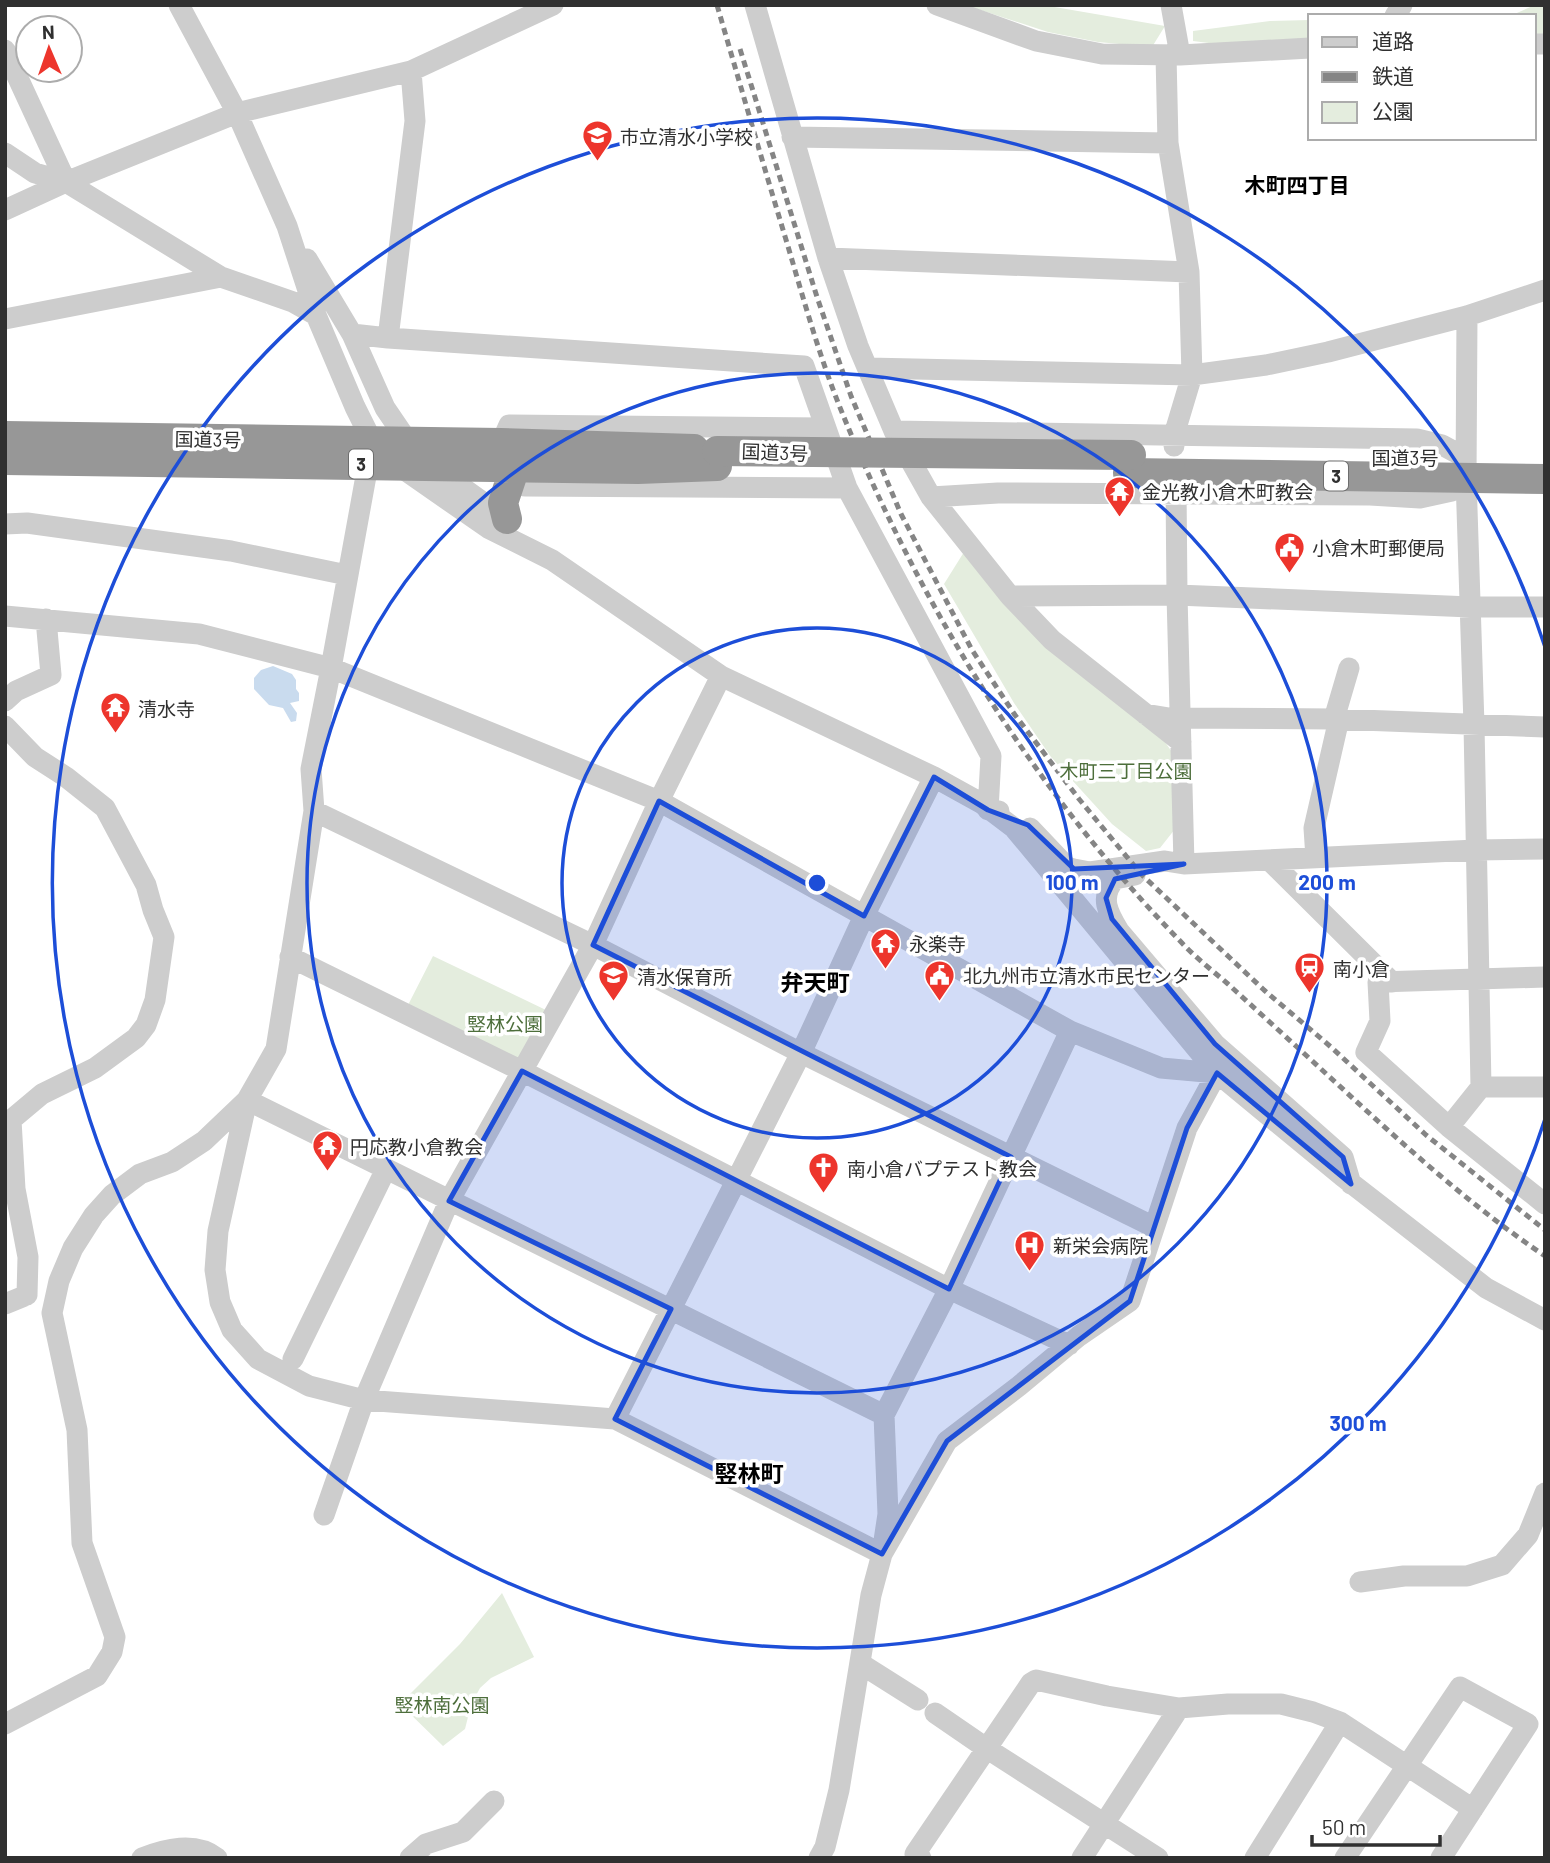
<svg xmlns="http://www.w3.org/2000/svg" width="1550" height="1863" viewBox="0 0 1550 1863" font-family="Barlow,'Noto Sans JP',sans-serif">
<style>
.green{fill:#e4edde}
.water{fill:#c9dbee}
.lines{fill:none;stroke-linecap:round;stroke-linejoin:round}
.minor{stroke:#cdcdcd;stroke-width:21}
.highway{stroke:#979797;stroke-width:30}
.rail{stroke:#858585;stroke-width:5;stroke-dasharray:7 5;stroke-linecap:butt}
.highway-bridge{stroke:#979797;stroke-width:30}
.marked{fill:#1d4ed8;fill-opacity:0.2;stroke:#1d4ed8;stroke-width:5;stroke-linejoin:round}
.ring{fill:none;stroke:#1d4ed8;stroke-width:3.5}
.labels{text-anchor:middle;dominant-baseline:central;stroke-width:7;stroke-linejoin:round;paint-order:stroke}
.shield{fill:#fff;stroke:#6e6e6e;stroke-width:2}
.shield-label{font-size:18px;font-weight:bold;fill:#303030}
.poi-label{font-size:19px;fill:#303030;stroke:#fff;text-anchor:start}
.street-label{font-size:19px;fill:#303030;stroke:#fff}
.park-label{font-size:19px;fill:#4d6e3b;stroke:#fff}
.neighbourhood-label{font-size:21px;font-weight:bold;fill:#000;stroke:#fff}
.quarter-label{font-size:23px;font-weight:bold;fill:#000;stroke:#fff}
.centre{fill:#1d4ed8;stroke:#fff;stroke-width:3.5}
.ring-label{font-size:21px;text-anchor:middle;font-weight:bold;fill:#1d4ed8;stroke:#fff;stroke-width:7;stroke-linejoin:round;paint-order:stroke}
</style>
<rect width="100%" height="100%" fill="#fff"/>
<path class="green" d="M 965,5 L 1043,5 L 1165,26 L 1152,47 L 1098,42 L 1048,32 Z
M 1535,5 L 1545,5 L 1545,34 L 1534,34 L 1534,16 L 1510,16 Z
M 1310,20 L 1310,38 L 1224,45 L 1193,41 L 1193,31 L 1270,21 Z
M 964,552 L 1165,742 L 1172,752 L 1175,829 L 1160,848 L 1146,851 L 1112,824 L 1051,757 L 1014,703 L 944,584 Z
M 433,956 L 548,1011 L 525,1058 L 516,1061 L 407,1007 Z
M 502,1593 L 534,1657 L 491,1678 L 480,1688 L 471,1705 L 465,1729 L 443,1746 L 400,1704 L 460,1644 Z"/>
<path class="water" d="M 273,666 L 292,674 L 296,680 L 296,689 L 299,693 L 299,701 L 290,703 L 297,713 L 296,721 L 291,722 L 283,708 L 269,705 L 254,689 L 254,678 L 261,670 Z"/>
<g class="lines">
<path class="minor" d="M 179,5 L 237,113 L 287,226 L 316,315 L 355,407 L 372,441 L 383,455 L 488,528 L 552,560 L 721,676 L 934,777 L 981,803 L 1014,828 L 1217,1073 L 1342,1176 L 1486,1288 L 1545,1320
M 755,5 L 828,258 L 858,346 L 894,431 L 931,497 L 1010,596 L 1052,640 L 1181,742
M 937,5 L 1036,41 L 1102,54 L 1180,55 L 1310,48
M 1171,5 L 1180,55
M 1395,16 L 1402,5
M 1534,44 L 1545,44
M 5,50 L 66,182
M 1166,55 L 1168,143 L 1189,272 L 1192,375 L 1174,435 L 1174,446
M 792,137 L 1168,143
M 5,153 L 35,173 L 66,182
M 5,210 L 66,182
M 828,258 L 1189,272
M 307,259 L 352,334 L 385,408 L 417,455 L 509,521
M 316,315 L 293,302 L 221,277 L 66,182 L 237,113 L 411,71 L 553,5
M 5,319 L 221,277
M 352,334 L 388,338 L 415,121 L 411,71
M 388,338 L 804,366 L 847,488 L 991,756 L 988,810 L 999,811
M 868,368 L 1192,375 L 1266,365 L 1328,352 L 1467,316 L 1545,290
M 894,431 L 1417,439 L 1442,445 L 1466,458
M 501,443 L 509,425 L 826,428
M 370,454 L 331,668 L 659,801 L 1070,1031 L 1161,1068 L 1217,1073 L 1187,1128 L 1130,1301 L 1079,1336 L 1019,1386 L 947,1441 L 882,1554
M 515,467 L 525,486 L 847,488
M 1176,487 L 1177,595 L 1184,864
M 931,497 L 998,493 L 1370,495 L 1420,498 L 1452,491 L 1466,478
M 5,524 L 27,523 L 231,551 L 347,575
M 1010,596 L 1177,595 L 1471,607 L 1545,607
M 5,616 L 199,634 L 331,668 L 311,769 L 314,811 L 276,1049 L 247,1100 L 204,1141 L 172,1162 L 140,1174 L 112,1195 L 94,1215 L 73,1248 L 59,1281 L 52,1313 L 77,1430 L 82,1543 L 115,1637 L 112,1652 L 97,1676 L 5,1724
M 5,701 L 16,691 L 51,675 L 46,619
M 1145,714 L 1169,718 L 1334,719 L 1545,727
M 1334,719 L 1349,668
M 5,726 L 35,757 L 66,777 L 105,808 L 146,885 L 153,910 L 164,937 L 155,1000 L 146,1025 L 136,1038 L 95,1068 L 42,1094 L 11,1120 L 15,1189 L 28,1257 L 27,1295
M 314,811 L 593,945 L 801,1053 L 1154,1227
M 1030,828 L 1067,867 L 1074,869 L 1090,872 L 1165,861 L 1184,864 L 1476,850 L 1545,849
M 1316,858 L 1314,828 L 1339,719
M 1270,861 L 1392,982
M 1135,875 L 1115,879 C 1099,897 1108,913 1119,931 L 1215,1044 L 1343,1157 L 1351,1184
M 290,957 L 522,1071 L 949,1289 L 1069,1345
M 1545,977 L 1378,982 L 1380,1021 L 1366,1052 L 1449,1127 L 1545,1204
M 1481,1087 L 1545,1087
M 247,1100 L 218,1231 L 215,1270 L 220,1302 L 232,1330 L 258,1359 L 309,1386 L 364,1400 L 615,1419 L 882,1554
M 247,1100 L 884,1415
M 1449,1127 L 1481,1087 L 1474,725 L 1466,478 L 1467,316
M 5,1304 L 27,1295
M 293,1359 L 386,1169
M 615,1419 L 801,1053 L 864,916 L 934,777
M 324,1515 L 364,1400 L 449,1201 L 593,945 L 659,801 L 721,676
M 1360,1582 L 1404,1576 L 1467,1576 L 1502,1565 L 1528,1535 L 1545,1493
M 861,1664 L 918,1700
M 935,1713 L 986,1748 L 1158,1858
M 142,1858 C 165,1849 195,1841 217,1858
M 410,1858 L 426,1844 L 463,1832 L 494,1801
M 819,1858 L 825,1847 L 839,1790 L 871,1595 L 882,1554 L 888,1514 L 884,1415 L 949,1289 L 1070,1031
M 921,1858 L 915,1854 L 1031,1683 L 1036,1680 L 1107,1696 L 1179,1708 L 1228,1704 L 1281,1704 L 1313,1712 L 1340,1722 L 1473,1809
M 1082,1858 L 1179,1708
M 1255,1858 L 1340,1722
M 1345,1858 L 1460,1687 L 1528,1724 L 1441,1858"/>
<path class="highway" d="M 5,436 L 501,443 L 694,449
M 5,460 L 638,469 L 717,466
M 1128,473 L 1545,479
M 507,519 L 503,503 L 515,467"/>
<path class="rail" d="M 717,5 C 740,84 763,164 787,243 C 803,297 818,352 839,405 C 919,604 1032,789 1182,943 C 1196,958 1213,971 1228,984 C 1251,1005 1274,1026 1297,1047 C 1377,1120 1455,1195 1545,1256
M 740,49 L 817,297 L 851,396 L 901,514 L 972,650 L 1015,715 L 1079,799 L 1141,874 L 1264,990 L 1331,1047 L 1426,1135 L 1545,1230"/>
<path class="highway-bridge" d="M 717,451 L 1131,455"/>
</g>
<path class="marked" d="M 934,777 L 988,810 L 1028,825 L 1074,869 L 1184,864 L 1115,879 L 1106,898 L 1112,919 L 1215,1044 L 1343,1157 L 1351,1184 L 1217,1073 L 1187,1128 L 1130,1301 L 947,1441 L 882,1554 L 615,1419 L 671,1309 L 449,1201 L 522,1071 L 949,1289 L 1011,1157 L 593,945 L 659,801 L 864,916 Z"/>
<g class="ring">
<circle cx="817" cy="883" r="255"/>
<circle cx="817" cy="883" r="510"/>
<path d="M1545 1119A765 765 0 1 1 1545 647"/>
</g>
<defs>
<symbol id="school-pin" viewBox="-11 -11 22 30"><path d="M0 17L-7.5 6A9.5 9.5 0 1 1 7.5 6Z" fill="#ed352c" stroke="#fff"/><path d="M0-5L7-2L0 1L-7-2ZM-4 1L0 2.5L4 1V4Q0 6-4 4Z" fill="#fff"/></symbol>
<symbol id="temple-pin" viewBox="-11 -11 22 30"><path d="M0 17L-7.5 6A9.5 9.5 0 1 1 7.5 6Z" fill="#ed352c" stroke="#fff"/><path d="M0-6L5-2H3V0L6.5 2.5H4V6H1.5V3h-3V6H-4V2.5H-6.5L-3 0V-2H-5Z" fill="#fff"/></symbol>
<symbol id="civic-pin" viewBox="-11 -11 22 30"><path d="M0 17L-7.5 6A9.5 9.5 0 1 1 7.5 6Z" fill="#ed352c" stroke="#fff"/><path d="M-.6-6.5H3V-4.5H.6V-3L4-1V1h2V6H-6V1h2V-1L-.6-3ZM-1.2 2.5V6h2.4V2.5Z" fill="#fff"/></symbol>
<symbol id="station-pin" viewBox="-11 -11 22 30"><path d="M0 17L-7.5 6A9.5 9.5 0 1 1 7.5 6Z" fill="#ed352c" stroke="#fff"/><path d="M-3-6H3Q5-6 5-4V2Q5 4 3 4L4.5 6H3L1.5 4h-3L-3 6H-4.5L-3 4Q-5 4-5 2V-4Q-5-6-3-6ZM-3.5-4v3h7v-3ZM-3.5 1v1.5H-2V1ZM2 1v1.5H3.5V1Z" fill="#fff"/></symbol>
<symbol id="church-pin" viewBox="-11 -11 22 30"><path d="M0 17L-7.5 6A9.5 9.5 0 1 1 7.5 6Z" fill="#ed352c" stroke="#fff"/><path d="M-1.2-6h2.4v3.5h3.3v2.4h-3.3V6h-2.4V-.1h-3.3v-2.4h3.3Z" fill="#fff"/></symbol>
<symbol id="hospital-pin" viewBox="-11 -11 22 30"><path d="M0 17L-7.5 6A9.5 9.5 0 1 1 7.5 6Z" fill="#ed352c" stroke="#fff"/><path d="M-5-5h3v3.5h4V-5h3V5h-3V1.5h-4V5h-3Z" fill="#fff"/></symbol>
</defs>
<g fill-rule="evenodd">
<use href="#school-pin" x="580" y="118" width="35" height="47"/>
<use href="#temple-pin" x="1102" y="474" width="35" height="47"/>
<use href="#civic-pin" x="1272" y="530" width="35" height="47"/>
<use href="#temple-pin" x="98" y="690" width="35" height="47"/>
<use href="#temple-pin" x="868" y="926" width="35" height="47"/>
<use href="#station-pin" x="1292" y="950" width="35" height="47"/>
<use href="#civic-pin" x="922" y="958" width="35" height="47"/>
<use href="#school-pin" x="596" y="958" width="35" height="47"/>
<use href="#temple-pin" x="310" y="1128" width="35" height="47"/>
<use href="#church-pin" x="806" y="1150" width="35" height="47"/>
<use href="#hospital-pin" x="1012" y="1228" width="35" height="47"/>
</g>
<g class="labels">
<g class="shield">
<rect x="349" y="449.5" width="24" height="29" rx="5"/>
<rect x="1324" y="461.5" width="24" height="29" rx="5"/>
</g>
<g class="shield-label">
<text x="361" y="464">3</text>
<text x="1336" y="476">3</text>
</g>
<g class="poi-label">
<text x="620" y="136">市立清水小学校</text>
<text x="1142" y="491">金光教小倉木町教会</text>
<text x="1312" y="547">小倉木町郵便局</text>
<text x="138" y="708">清水寺</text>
<text x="909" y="943">永楽寺</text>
<text x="1333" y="968">南小倉</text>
<text x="963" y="975">北九州市立清水市民センター</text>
<text x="637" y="976">清水保育所</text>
<text x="350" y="1146">円応教小倉教会</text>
<text x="847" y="1168">南小倉バプテスト教会</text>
<text x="1053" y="1245">新栄会病院</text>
</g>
<g class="street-label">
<text transform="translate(208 439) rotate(1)">国道3号</text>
<text transform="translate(775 452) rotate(2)">国道3号</text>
<text x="1405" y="457">国道3号</text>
</g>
<g class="park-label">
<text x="1126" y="770">木町三丁目公園</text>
<text x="505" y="1023">竪林公園</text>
<text x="442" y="1704">竪林南公園</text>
</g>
<g class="neighbourhood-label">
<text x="1297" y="184">木町四丁目</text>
</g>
<g class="quarter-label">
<text x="815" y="982">弁天町</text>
<text x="749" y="1473">竪林町</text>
</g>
</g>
<circle cx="817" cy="883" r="10" class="centre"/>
<g class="ring-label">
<text x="1072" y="890">100 m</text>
<text x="1327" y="890">200 m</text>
<text x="1358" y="1431">300 m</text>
</g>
<rect width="1550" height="1863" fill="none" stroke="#303030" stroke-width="14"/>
<rect x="1308" y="14" width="228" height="126" fill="#ffffff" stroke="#acacac" stroke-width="2"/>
<rect x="1322" y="37" width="35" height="10" fill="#cdcdcd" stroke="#acacac" stroke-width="2"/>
<text x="1372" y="49" font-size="21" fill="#303030">道路</text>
<rect x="1322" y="72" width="35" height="10" fill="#858585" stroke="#acacac" stroke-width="2"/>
<text x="1372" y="84" font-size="21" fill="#303030">鉄道</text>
<rect x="1322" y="102" width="35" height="21" fill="#e4edde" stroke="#acacac" stroke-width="2"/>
<text x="1372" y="119" font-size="21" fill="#303030">公園</text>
<g transform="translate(49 49) rotate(358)"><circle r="33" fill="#ffffff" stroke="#acacac" stroke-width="2"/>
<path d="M0-5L12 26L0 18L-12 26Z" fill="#ed352c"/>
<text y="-10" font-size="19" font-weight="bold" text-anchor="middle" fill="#303030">N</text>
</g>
<path d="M1312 1835v10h128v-10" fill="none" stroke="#303030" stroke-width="3.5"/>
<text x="1322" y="1835" font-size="21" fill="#303030" stroke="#ffffff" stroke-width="5" paint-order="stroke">50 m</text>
</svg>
